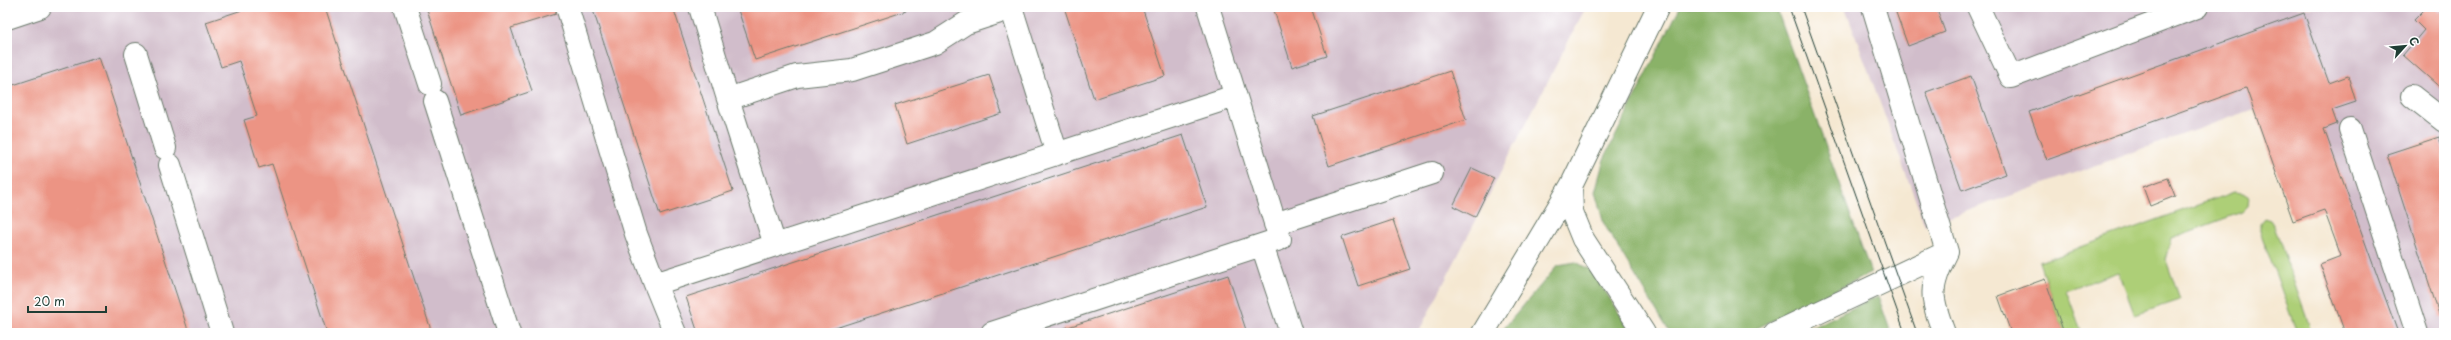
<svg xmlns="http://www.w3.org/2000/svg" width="2451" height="340" viewBox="0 0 2451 340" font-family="'Playpen Sans',sans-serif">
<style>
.industrial{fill:#d1bdcb}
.green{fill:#adcf77;stroke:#668656}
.forest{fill:#8ab268;stroke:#54784e}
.building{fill:#ec9484}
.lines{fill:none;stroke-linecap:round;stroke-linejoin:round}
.minor-casing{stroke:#6a796b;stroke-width:24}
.minor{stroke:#fff;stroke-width:22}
.tram{stroke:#1f3d34;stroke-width:1}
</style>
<rect width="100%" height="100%" fill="#fff"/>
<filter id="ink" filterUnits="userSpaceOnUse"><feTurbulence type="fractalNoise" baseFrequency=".025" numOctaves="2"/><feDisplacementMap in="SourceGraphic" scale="8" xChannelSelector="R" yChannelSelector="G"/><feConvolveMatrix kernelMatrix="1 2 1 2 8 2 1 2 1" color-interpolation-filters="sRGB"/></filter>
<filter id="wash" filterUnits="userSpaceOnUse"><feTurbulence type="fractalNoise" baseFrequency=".012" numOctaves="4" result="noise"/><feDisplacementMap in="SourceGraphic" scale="16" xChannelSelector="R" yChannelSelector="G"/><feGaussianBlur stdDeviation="0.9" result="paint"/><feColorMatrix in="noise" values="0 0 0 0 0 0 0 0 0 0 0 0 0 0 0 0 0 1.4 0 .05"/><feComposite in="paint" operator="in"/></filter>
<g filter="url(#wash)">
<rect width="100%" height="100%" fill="#f5e8d2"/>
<path class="industrial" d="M 7,7 L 1586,7 L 1418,333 L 7,333 Z
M 1845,7 L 2444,7 L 2444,333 L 2345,333 L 2320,264 L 2341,256 L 2293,124 L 2291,96 L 1925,226 Z"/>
<path class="green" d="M 2234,192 L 2243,193 L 2249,197 L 2248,206 L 2242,212 L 2172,238 L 2166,260 L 2180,300 L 2135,315 L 2119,272 L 2066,290 L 2082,333 L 2064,333 L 2039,262 Z
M 2264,218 L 2270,220 L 2274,226 L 2312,333 L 2297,333 L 2260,231 L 2260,223 Z"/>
<path class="forest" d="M 1680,7 L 1776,7 L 1871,273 L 1747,333 L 1670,333 L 1604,224 L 1595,192 L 1604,159 Z
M 1576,262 L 1592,271 L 1632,333 L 1500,333 L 1558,265 Z
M 1878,296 L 1891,333 L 1800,333 Z"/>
<g id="blocks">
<path class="building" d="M 251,7 L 325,7 L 432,333 L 327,333 L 272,164 L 259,168 L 251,142 L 244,120 L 257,116 L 239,61 L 221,67 L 206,22 Z
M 426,7 L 556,7 L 556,14 L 511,28 L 532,91 L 461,115 Z
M 592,7 L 673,7 L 733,191 L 660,215 Z
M 737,7 L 906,7 L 906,11 L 755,60 Z
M 1064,7 L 1142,7 L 1165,76 L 1094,99 Z
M 1273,7 L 1311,7 L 1327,56 L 1292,67 Z
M 1894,7 L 1936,7 L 1945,32 L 1908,46 Z
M 2427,7 L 2436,7 L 2440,12 L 2444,7 L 2444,91 L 2403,55 L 2424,30 L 2414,20 Z
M 2304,13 L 2329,83 L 2348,76 L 2356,102 L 2332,110 L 2337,124 L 2324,129 L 2398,333 L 2345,333 L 2320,264 L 2341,256 L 2324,210 L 2293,221 L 2246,88 L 2047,160 L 2029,112 Z
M 99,57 L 189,333 L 7,333 L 7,87 Z
M 1450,71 L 1466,120 L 1329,166 L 1313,116 Z
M 989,75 L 1002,113 L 907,144 L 895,105 Z
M 1971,76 L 2006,174 L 1962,190 L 1926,92 Z
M 1183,135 L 1207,207 L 820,333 L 698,333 L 686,297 Z
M 2439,137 L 2444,153 L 2444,317 L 2440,317 L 2387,154 Z
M 1472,168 L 1494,178 L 1475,217 L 1453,206 Z
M 2168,178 L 2175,196 L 2150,206 L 2143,187 Z
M 1393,220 L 1410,269 L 1358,286 L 1342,237 Z
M 1228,275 L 1247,333 L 1063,333 L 1062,329 Z
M 2045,279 L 2064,333 L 2011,333 L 1998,296 Z"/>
</g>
</g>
<g filter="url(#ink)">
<use href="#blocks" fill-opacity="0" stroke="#6a796b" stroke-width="1"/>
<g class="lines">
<defs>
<path id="minor" d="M 405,7 L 430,84
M 700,7 L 728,99 L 797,76 L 852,70 L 935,43 L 966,23 L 1012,8
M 1011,7 L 1057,154
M 1873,7 L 1947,252 C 1929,288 1930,296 1944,333
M 1978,7 L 2011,77 L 2197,7
M 568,10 L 636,234 L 655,284
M 7,18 L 40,7
M 136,54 L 165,148
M 2412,96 L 2444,121
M 728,99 L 775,245
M 435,101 L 509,333
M 2350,129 L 2417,333
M 170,165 L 222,333
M 1571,186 L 1572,212 L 1583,239 L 1644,333
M 1275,224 L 1432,173
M 1262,245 L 1291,333
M 675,333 L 655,284 L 1235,96
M 992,333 L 1280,239 L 1208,7
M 1483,333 L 1571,186 L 1658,7
M 1775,333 L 1947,252"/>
</defs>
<use href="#minor" class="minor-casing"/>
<use href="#minor" class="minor"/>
<path class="tram" d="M 1789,7 L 1905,333
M 1801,7 L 1917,333"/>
</g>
</g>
<rect width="2451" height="340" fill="none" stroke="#fff" stroke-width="24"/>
<g transform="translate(2405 46) rotate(63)" stroke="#ffffff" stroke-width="3" paint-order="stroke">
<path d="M0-3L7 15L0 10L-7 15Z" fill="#1f3d34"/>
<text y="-6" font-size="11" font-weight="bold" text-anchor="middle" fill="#1f3d34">С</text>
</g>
<path d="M28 306v6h78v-6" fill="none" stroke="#1f3d34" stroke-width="2"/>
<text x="34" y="306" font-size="12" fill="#1f3d34" stroke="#ffffff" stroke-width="3" paint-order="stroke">20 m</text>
</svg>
